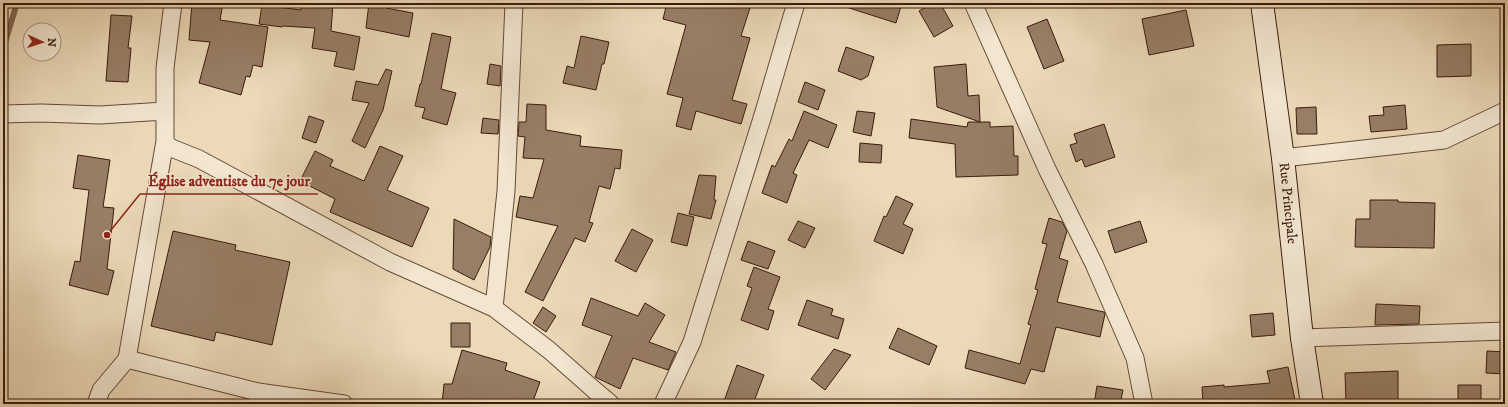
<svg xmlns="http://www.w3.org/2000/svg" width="1508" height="407" viewBox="0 0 1508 407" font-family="'IM FELL DW Pica',serif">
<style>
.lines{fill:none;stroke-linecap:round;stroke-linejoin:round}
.stream{stroke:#816651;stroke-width:6}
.building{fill:#977e66;stroke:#3b1b0d}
.street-casing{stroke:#674a38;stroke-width:19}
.secondary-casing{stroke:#3b1b0d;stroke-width:24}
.street{stroke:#f2e6d1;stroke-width:17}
.secondary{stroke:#f2e6d1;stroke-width:22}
.labels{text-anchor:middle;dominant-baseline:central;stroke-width:3;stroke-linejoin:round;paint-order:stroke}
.street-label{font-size:14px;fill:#3b1b0d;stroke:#f2e6d1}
.leader{fill:none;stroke:#8f2418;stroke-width:1.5}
.callout-dot{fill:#8f2418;stroke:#f2e6d1;stroke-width:1.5}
.callout-label{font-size:15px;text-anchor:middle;font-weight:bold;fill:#8f2418;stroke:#f2e6d1;stroke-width:3;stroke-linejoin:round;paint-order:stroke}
</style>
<rect width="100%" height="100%" fill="#ebd9b8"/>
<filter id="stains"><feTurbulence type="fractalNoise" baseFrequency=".005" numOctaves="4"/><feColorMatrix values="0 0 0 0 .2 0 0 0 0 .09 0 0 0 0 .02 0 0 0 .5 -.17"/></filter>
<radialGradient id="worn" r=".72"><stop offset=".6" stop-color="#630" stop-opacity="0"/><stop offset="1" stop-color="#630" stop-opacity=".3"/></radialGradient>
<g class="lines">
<path class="stream" d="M 3,49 L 17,3"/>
</g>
<path class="building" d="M 192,3 L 223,3 L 220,20 L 268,27 L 262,67 L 253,65 L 250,77 L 246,76 L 241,95 L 199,83 L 210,42 L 189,40 Z
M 302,3 L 333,3 L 331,31 L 360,37 L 354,70 L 334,66 L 337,52 L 312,48 L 315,28 L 283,26 L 282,27 L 259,24 L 262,5 L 301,10 Z
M 369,3 L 387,5 L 386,8 L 413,13 L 409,37 L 366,28 Z
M 667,3 L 735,3 L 750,8 L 741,36 L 750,38 L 732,100 L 747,104 L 741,124 L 696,111 L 691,130 L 676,126 L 683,98 L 667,94 L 686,25 L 663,19 Z
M 843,3 L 902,3 L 896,23 L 843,6 Z
M 933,3 L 940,3 L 953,26 L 934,37 L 919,11 Z
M 1186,10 L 1194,46 L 1149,55 L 1142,19 Z
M 111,15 L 132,16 L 128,48 L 131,48 L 128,82 L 106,81 Z
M 1047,19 L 1064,61 L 1044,69 L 1027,27 Z
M 432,33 L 451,37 L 441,89 L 456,93 L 447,125 L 422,118 L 425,108 L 415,106 L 420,84 L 421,84 Z
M 581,36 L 609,42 L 604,64 L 602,64 L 596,90 L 563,83 L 567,66 L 574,68 Z
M 1471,44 L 1471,76 L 1437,77 L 1437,45 Z
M 846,47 L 874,57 L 868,76 L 861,80 L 838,71 Z
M 490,64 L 501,66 L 500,86 L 487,84 Z
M 966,64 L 968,96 L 979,95 L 980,122 L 937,107 L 934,67 Z
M 386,69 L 392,71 L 383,110 L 365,148 L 352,141 L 369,103 L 352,100 L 356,81 L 378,85 Z
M 805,82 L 825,90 L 818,110 L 798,102 Z
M 527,104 L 546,105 L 546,130 L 581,136 L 580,146 L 622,150 L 620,169 L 615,168 L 610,189 L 599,186 L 589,222 L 593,223 L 585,242 L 575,238 L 543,301 L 525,292 L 558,226 L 516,217 L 520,196 L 533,198 L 544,159 L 523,158 L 525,137 L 518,136 L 519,122 L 526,122 Z
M 1405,105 L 1407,129 L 1371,132 L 1369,116 L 1384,115 L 1383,107 Z
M 1316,107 L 1317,134 L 1297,134 L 1296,108 Z
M 804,111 L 837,125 L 828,148 L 809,140 L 793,173 L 797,175 L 787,203 L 762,193 L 772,165 L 775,167 L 789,139 L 792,141 Z
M 857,111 L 875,113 L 871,136 L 853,132 Z
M 309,116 L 324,121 L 316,143 L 302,138 Z
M 483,118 L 499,120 L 498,134 L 481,133 Z
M 911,119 L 967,127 L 968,122 L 990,122 L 990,127 L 1013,126 L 1014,156 L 1018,156 L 1018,175 L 956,177 L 955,144 L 909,138 Z
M 1104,124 L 1115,157 L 1085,167 L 1082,159 L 1076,162 L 1070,145 L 1077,143 L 1074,134 Z
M 860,143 L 882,145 L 881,163 L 859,162 Z
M 380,146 L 403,156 L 387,190 L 429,208 L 412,247 L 330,212 L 335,199 L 300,181 L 315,151 L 333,160 L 330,166 L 364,181 Z
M 78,155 L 110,160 L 103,207 L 114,208 L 107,269 L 114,271 L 108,295 L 69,285 L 75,261 L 80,262 L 89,190 L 73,188 Z
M 699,175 L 716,176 L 714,200 L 716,200 L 711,219 L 689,214 Z
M 896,196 L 913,204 L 903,224 L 913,229 L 903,254 L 874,241 L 884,216 L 886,217 Z
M 1370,200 L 1398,200 L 1398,202 L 1435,203 L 1434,248 L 1355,247 L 1356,219 L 1370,219 Z
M 678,213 L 694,217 L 687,246 L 671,242 Z
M 1049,218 L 1062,222 L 1067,231 L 1059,258 L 1068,261 L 1057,302 L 1104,312 L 1105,314 L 1100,337 L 1056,327 L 1044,372 L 1031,369 L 1025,384 L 965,368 L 969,350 L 1020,364 L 1031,325 L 1028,324 L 1038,290 L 1035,289 L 1047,244 L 1042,243 Z
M 454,219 L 491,237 L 490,247 L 474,280 L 453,269 Z
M 798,221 L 815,228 L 805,248 L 788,240 Z
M 1140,221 L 1147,242 L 1115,253 L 1108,231 Z
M 632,229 L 653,240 L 636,272 L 615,261 Z
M 173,231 L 236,245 L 235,250 L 290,262 L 272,345 L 216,332 L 214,341 L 151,326 Z
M 748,241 L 775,251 L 768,269 L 741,260 Z
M 754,267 L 780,277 L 768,309 L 774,311 L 768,330 L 741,320 L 752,288 L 747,286 Z
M 591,298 L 638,316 L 645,303 L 665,315 L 649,342 L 676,352 L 668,370 L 633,358 L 620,389 L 595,377 L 612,336 L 582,325 Z
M 807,300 L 833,309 L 831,315 L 844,319 L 838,339 L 798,325 Z
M 1376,304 L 1420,306 L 1419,324 L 1375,325 Z
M 543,307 L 556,316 L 546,332 L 533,323 Z
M 1273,313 L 1275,335 L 1252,337 L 1250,315 Z
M 451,323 L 470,323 L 470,347 L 451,347 Z
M 898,328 L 937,346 L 929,365 L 889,348 Z
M 834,349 L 851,355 L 825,390 L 811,379 Z
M 462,350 L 507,363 L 505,370 L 540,382 L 532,404 L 442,404 L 444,384 L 452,384 Z
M 1487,351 L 1505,352 L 1504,374 L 1486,373 Z
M 737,365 L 764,375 L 753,404 L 723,404 Z
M 1288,367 L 1295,400 L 1276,404 L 1203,404 L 1202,387 L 1224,385 L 1224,387 L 1270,383 L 1267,371 Z
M 1398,371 L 1398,404 L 1346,404 L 1345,373 Z
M 1458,385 L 1481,385 L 1481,404 L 1458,404 Z
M 1097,386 L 1123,390 L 1120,404 L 1094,404 Z"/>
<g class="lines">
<defs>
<path id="street" d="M 173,3 L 165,68 L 165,141 L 169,147 L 199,159 L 390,262 L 494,308 L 549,350 L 592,388 L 611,404
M 973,3 L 1047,169 L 1094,264 L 1135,358 L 1144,404
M 3,114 L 41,113 L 100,115 L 165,111
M 1283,158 L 1444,140 L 1505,111
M 494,308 L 506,191 L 514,3
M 1302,338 L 1505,331
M 127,359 L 258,392 L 344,404
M 96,404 L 101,390 L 127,359 L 165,141
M 663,404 L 692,342 L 763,115 L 796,3"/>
<g id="secondary">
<path id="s1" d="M 1262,3 L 1283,158 L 1302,338 L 1312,404"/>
</g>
</defs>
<use href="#street" class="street-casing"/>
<use href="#secondary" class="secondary-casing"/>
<use href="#street" class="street"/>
<use href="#secondary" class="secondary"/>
</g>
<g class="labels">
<g class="street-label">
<text stroke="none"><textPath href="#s1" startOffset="202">Rue Principale</textPath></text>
</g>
</g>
<path class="leader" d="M107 235L140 194H318"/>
<circle class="callout-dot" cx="107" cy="235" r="4"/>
<g class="callout-label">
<text x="229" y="186">Église adventiste du 7e jour</text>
</g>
<rect width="1508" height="407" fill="none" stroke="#ebd9b8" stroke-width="16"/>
<rect x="4" y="4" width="1500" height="399" fill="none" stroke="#3b1b0d" stroke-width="2"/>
<rect x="8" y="8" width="1492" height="391" fill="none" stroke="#3b1b0d"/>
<g transform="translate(42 42) rotate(93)"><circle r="19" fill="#f2e6d1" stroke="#a99583"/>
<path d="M0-3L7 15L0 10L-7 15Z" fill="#8f2418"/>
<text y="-6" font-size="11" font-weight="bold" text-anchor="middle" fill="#3b1b0d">N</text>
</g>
<rect width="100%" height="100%" filter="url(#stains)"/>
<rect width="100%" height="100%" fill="url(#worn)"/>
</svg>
